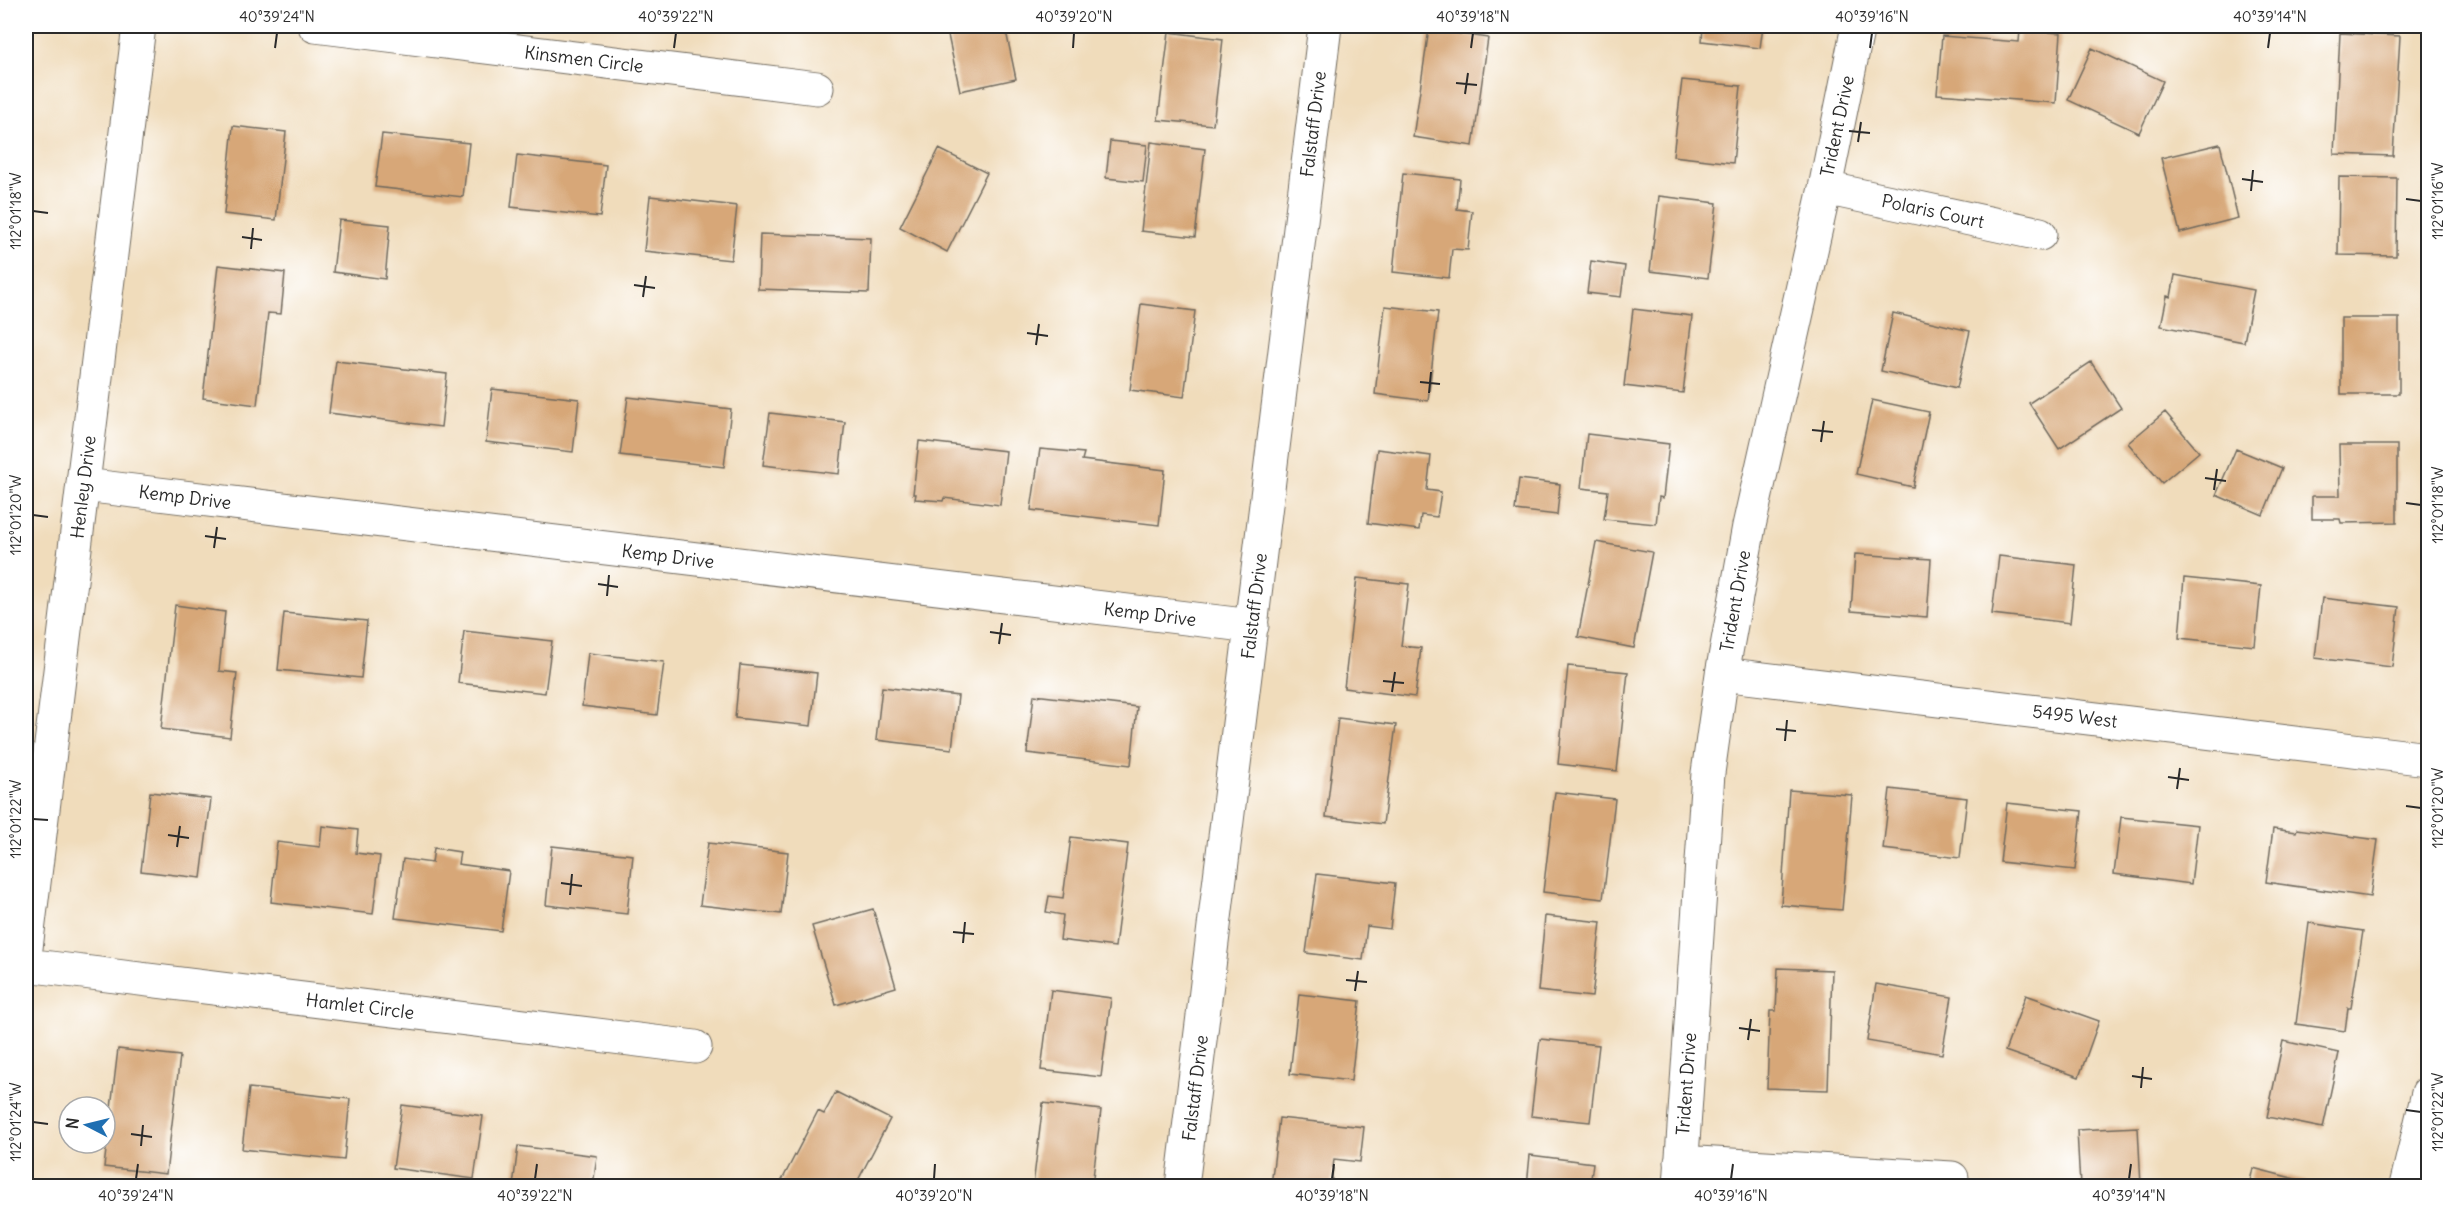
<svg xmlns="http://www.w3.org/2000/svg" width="2454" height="1212" viewBox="0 0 2454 1212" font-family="Delius,sans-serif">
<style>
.building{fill:#d7a778}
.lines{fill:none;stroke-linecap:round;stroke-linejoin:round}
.minor-casing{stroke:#70695d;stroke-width:35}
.minor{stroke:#fff;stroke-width:33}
.ticks{fill:none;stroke:#2b2b2b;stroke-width:2}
.labels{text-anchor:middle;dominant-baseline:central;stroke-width:5;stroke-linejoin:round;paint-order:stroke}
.street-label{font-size:18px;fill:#2b2b2b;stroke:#fff}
.neatline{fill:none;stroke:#2b2b2b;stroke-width:2}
.ticks-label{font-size:15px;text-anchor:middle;fill:#2b2b2b}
</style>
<rect width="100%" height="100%" fill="#fff"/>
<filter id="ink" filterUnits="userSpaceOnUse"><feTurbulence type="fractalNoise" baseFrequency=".0167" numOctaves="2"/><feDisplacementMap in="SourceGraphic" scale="12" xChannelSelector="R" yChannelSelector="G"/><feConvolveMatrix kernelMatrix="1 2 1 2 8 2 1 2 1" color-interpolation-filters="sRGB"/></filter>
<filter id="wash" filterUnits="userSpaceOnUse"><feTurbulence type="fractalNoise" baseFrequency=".008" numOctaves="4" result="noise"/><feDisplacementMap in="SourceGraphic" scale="24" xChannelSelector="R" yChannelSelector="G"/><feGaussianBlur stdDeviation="1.35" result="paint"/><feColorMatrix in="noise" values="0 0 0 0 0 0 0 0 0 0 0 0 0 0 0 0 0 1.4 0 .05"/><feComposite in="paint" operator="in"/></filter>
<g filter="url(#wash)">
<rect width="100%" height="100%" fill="#f0dcbb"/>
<g id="blocks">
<path class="building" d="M 946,26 L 1005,26 L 1016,79 L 960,91 Z
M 1703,26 L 1763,26 L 1760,48 L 1702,41 Z
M 1429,29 L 1488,38 L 1473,146 L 1413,137 Z
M 2020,30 L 2061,33 L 2056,103 L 1937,94 L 1942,36 L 2019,42 Z
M 1169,32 L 1223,39 L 1213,125 L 1158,120 Z
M 2340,33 L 2400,36 L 2393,156 L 2334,154 Z
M 2092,48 L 2163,81 L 2139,133 L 2068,100 Z
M 1682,80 L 1741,86 L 1733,163 L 1673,156 Z
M 233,126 L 286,132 L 276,220 L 224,214 Z
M 382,134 L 469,143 L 463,197 L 375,187 Z
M 1110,141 L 1147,145 L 1143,182 L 1106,178 Z
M 1151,142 L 1205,149 L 1195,237 L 1141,231 Z
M 2220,144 L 2238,218 L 2180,233 L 2161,158 Z
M 939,149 L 987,173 L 947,252 L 900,227 Z
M 517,155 L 606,165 L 600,217 L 511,207 Z
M 1403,173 L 1460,179 L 1457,209 L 1472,211 L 1468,250 L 1452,249 L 1449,278 L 1393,272 Z
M 2339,177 L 2397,178 L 2396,256 L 2338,255 Z
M 650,196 L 737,206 L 731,260 L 644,251 Z
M 1659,196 L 1717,203 L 1708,278 L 1650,271 Z
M 339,220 L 390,225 L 385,279 L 333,272 Z
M 760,234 L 871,238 L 869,293 L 758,289 Z
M 1591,261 L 1625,266 L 1621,297 L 1587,293 Z
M 218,265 L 285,273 L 281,314 L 268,313 L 257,405 L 203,398 Z
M 2175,275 L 2254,290 L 2244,342 L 2161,326 L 2167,296 L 2171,297 Z
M 1141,304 L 1195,311 L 1184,397 L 1130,390 Z
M 1385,306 L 1438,312 L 1428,401 L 1375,394 Z
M 1633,309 L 1692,316 L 1683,393 L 1624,386 Z
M 1893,313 L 1970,331 L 1957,388 L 1881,371 Z
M 2341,318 L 2399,318 L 2399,394 L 2341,394 Z
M 336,361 L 447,374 L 441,427 L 329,413 Z
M 2091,362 L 2121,408 L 2059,449 L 2029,403 Z
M 492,389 L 579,399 L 573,452 L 486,442 Z
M 628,397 L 731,409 L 724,467 L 620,455 Z
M 1872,400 L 1929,412 L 1913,487 L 1856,474 Z
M 2165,412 L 2199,452 L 2162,483 L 2128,443 Z
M 770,413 L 845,422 L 839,474 L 763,465 Z
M 1587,434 L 1669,444 L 1663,498 L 1659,497 L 1656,524 L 1604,519 L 1608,491 L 1581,488 Z
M 919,441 L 1006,451 L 1000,505 L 944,498 L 943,501 L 915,499 L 916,494 L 913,494 Z
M 2339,445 L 2397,445 L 2397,522 L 2341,523 L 2340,519 L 2312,519 L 2312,496 L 2340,496 Z
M 1040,449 L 1084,453 L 1082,460 L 1165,470 L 1159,525 L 1031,510 Z
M 1377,449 L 1431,456 L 1427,490 L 1441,492 L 1437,517 L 1421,515 L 1419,530 L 1368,523 Z
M 2236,449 L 2282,468 L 2263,515 L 2216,495 Z
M 1519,479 L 1560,484 L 1557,515 L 1515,510 Z
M 1596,542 L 1652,552 L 1634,648 L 1578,637 Z
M 1855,554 L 1931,559 L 1927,617 L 1851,611 Z
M 1999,556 L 2076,565 L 2070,623 L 1992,614 Z
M 1357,578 L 1409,584 L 1401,646 L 1421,648 L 1415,697 L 1344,688 Z
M 2184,578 L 2261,586 L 2255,646 L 2179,638 Z
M 2322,598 L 2399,607 L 2392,667 L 2315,658 Z
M 175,605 L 225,612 L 219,671 L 237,673 L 230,737 L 161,729 Z
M 284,613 L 367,621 L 361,678 L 278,670 Z
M 464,631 L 552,641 L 545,693 L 458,683 Z
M 588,653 L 664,662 L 657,715 L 582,706 Z
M 740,665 L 817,673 L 811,726 L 735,718 Z
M 1568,666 L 1628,672 L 1617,771 L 1558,764 Z
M 882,687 L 958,696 L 952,749 L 876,740 Z
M 1034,695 L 1137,707 L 1131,765 L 1027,753 Z
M 1338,718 L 1396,725 L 1383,824 L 1326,817 Z
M 1890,789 L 1967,798 L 1960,858 L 1883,849 Z
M 1789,790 L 1852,795 L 1842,910 L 1781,905 Z
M 150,792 L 211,799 L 201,878 L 141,871 Z
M 1555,792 L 1615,799 L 1603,899 L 1543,892 Z
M 2007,803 L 2082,811 L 2075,870 L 2000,862 Z
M 2121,817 L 2198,825 L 2191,884 L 2114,874 Z
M 322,826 L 358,830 L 356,853 L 380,856 L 373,914 L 271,902 L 277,842 L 320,847 Z
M 2273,829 L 2296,832 L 2297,829 L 2378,840 L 2370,897 L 2266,882 Z
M 1071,837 L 1128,844 L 1115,947 L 1060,940 L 1063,915 L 1046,912 L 1049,896 L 1063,898 Z
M 708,843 L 788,852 L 781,914 L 700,905 Z
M 552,846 L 633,855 L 627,914 L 546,905 Z
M 434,848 L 460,852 L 458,864 L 509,871 L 501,931 L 395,918 L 403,859 L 432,863 Z
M 1317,874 L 1395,883 L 1390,929 L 1367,926 L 1363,960 L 1306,953 Z
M 873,909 L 896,987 L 836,1005 L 812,926 Z
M 1545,916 L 1601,922 L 1592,997 L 1538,991 Z
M 2309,923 L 2363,931 L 2351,1008 L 2348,1008 L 2345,1031 L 2296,1024 Z
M 1778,968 L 1832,970 L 1828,1090 L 1767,1088 L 1770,1011 L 1776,1011 Z
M 1876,984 L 1952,997 L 1942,1054 L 1867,1041 Z
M 1051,990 L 1111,998 L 1101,1077 L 1041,1070 Z
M 1299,994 L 1360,1001 L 1351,1081 L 1290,1074 Z
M 2026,995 L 2099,1021 L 2079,1077 L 2005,1051 Z
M 1540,1039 L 1599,1045 L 1590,1122 L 1531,1116 Z
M 2283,1041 L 2339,1053 L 2323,1128 L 2267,1117 Z
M 118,1049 L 180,1056 L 166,1174 L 104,1167 Z
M 249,1088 L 350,1099 L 344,1160 L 242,1149 Z
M 836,1092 L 890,1119 L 855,1186 L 779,1186 L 818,1111 L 824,1114 Z
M 1043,1103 L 1101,1110 L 1092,1186 L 1033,1186 Z
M 402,1105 L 483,1116 L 474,1179 L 393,1168 Z
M 1279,1118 L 1364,1127 L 1360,1162 L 1334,1159 L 1331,1186 L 1271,1186 Z
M 2138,1127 L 2141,1186 L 2080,1186 L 2077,1130 Z
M 518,1146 L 597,1156 L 593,1186 L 513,1186 Z
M 1530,1155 L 1593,1163 L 1590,1186 L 1527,1186 Z
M 2253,1168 L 2311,1183 L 2310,1186 L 2249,1186 Z"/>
</g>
</g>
<g filter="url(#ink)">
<use href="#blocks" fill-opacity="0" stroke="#70695d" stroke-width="1.5"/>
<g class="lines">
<defs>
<path id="minor" d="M 315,26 L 817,88
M 1825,188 L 2040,234
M 84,485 L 1252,626
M 1722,674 L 2428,759
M 26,948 L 139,26
M 26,965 L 695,1047
M 1681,1162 L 1952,1178
M 1182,1186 L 1325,26
M 1680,1186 L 1708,773 L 1722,674 L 1749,526 L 1825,188 L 1858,26
M 2406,1186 L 2428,1093"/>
</defs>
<use href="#minor" class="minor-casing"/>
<use href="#minor" class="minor"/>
</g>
</g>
<path class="ticks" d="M 275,48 L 277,33M 674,48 L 676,33M 1073,48 L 1074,33M 1471,48 L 1473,33M 1870,48 L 1872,33M 2268,48 L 2270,33M 1456,83 L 1477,85M 1465,94 L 1468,73M 1849,131 L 1870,133M 1858,142 L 1861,122M 2242,179 L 2263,182M 2251,191 L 2253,170M 2406,199 L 2421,201M 33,211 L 48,213M 242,237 L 262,240M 251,249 L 253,228M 634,285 L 655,288M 643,297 L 646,276M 1027,333 L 1048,336M 1036,345 L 1039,324M 1420,382 L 1440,384M 1429,393 L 1431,372M 1812,430 L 1833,432M 1821,442 L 1824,421M 2205,478 L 2226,481M 2214,490 L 2217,469M 2406,503 L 2421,505M 33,515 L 48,517M 205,536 L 226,539M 214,548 L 217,527M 598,584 L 618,587M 607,596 L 609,575M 990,632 L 1011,635M 999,644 L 1002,623M 1383,681 L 1404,683M 1392,692 L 1395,672M 1776,729 L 1796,731M 1785,741 L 1787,720M 2168,777 L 2189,780M 2177,789 L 2180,768M 2406,806 L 2421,808M 33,819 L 48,820M 168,835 L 189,838M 177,847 L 180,826M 561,883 L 582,886M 570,895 L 572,874M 953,932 L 974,934M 963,943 L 965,922M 1346,980 L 1367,982M 1355,991 L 1358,971M 1739,1028 L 1760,1031M 1748,1040 L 1751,1019M 2132,1076 L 2152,1079M 2141,1088 L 2143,1067M 2406,1110 L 2421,1112M 33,1122 L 48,1124M 131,1134 L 152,1137M 141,1146 L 143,1125M 136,1179 L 138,1164M 535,1179 L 537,1164M 934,1179 L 935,1164M 1332,1179 L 1334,1164M 1731,1179 L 1733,1164M 2129,1179 L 2131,1164"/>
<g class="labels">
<g class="street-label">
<text transform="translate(584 59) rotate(7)">Kinsmen Circle</text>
<text transform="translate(1313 124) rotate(-83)">Falstaff Drive</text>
<text transform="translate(1837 126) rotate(-78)">Trident Drive</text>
<text transform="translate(1933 211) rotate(12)">Polaris Court</text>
<text transform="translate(83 487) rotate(-83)">Henley Drive</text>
<text transform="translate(185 497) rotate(7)">Kemp Drive</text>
<text transform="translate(668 556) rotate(7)">Kemp Drive</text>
<text transform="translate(1735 601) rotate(-80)">Trident Drive</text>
<text transform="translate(1254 606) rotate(-83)">Falstaff Drive</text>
<text transform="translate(1150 614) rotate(7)">Kemp Drive</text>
<text transform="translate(2075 716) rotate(7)">5495 West</text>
<text transform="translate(360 1006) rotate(7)">Hamlet Circle</text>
<text transform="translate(1686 1084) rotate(-86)">Trident Drive</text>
<text transform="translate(1195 1088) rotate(-83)">Falstaff Drive</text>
</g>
</g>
<rect width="2454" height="1212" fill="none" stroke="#fff" stroke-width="66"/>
<g transform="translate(87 1125) rotate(277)"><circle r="28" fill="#ffffff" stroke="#aaaaaa" stroke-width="1.5"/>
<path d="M0-4.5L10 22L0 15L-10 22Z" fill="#1f6fb2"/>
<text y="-9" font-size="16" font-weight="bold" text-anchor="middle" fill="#2b2b2b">N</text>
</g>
<rect x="33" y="33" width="2388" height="1146" class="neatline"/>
<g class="ticks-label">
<text x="277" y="22">40°39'24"N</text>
<text x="676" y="22">40°39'22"N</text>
<text x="1074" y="22">40°39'20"N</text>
<text x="1473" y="22">40°39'18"N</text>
<text x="1872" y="22">40°39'16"N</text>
<text x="2270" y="22">40°39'14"N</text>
<text transform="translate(2438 201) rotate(-90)" y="5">112°01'16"W</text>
<text transform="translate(16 211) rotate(-90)" y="5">112°01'18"W</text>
<text transform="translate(2438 505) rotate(-90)" y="5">112°01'18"W</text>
<text transform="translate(16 515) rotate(-90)" y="5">112°01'20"W</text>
<text transform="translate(2438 808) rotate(-90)" y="5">112°01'20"W</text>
<text transform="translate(16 819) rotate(-90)" y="5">112°01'22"W</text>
<text transform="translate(2438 1112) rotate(-90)" y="5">112°01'22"W</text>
<text transform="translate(16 1122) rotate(-90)" y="5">112°01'24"W</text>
<text x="136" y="1201">40°39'24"N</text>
<text x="535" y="1201">40°39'22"N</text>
<text x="934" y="1201">40°39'20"N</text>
<text x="1332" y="1201">40°39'18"N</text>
<text x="1731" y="1201">40°39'16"N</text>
<text x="2129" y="1201">40°39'14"N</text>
</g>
</svg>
